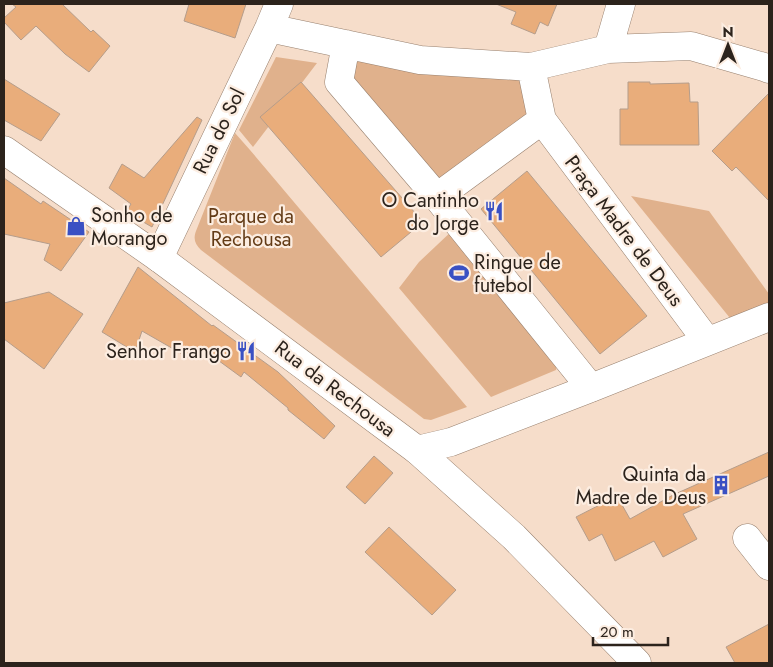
<svg xmlns="http://www.w3.org/2000/svg" width="773" height="667" viewBox="0 0 773 667" font-family="Jost,sans-serif">
<style>
.green{fill:#e0b18c}
.building{fill:#e9ad7b;stroke:#b59d8b}
.lines{fill:none;stroke-linecap:round;stroke-linejoin:round}
.minor-casing{stroke:#98816f;stroke-width:29}
.primary-casing{stroke:#98816f;stroke-width:29}
.minor{stroke:#fff;stroke-width:28}
.primary{stroke:#fff;stroke-width:28}
.labels{text-anchor:middle;dominant-baseline:central;stroke-width:4.5;stroke-linejoin:round;paint-order:stroke}
.street-label{font-size:20px;fill:#2c231c;stroke:#fcede1}
.poi-label{font-size:20px;fill:#2c231c;stroke:#fcede1;text-anchor:end}
.park-label{font-size:20px;fill:#633b16;stroke:#fcede1}
</style>
<rect width="100%" height="100%" fill="#f6ddca"/>
<path class="green" d="M 349,51 L 527,71 L 537,118 L 438,189 L 343,79 Z
M 276,57 L 317,63 L 253,147 L 239,130 Z
M 235,133 L 250,150 L 467,407 L 431,420 L 424,419 L 201,250 C 195,244 193,239 196,231 Z
M 631,196 L 709,211 L 769,294 L 769,310 L 734,323 Z
M 454,229 L 557,365 L 556,370 L 491,397 L 399,288 L 419,262 Z"/>
<path class="building" d="M 12,4 L 62,4 L 91,32 L 93,30 L 110,46 L 89,72 L 65,54 L 36,26 L 21,40 L 4,22 L 4,18 L 16,7 Z
M 189,4 L 246,4 L 235,38 L 184,21 Z
M 496,4 L 557,4 L 548,26 L 540,22 L 535,34 L 511,24 L 516,12 Z
M 4,79 L 60,114 L 41,141 L 4,120 Z
M 301,82 L 423,222 L 381,257 L 260,117 Z
M 628,82 L 650,82 L 650,84 L 689,83 L 690,102 L 698,102 L 699,145 L 620,145 L 620,109 L 628,109 Z
M 769,93 L 769,201 L 736,167 L 732,171 L 712,151 Z
M 197,117 L 202,120 L 152,227 L 126,212 L 131,204 L 109,188 L 122,164 L 144,178 Z
M 527,171 L 647,316 L 600,354 L 481,209 Z
M 4,178 L 41,204 L 43,201 L 89,232 L 61,271 L 44,260 L 50,244 L 4,234 Z
M 138,267 L 212,326 L 213,325 L 278,372 L 335,426 L 324,439 L 288,410 L 288,408 L 244,372 L 241,377 L 200,347 L 191,359 L 142,331 L 135,352 L 102,332 Z
M 49,292 L 83,314 L 44,369 L 4,339 L 4,303 Z
M 769,452 L 769,476 L 683,514 L 697,539 L 663,557 L 654,541 L 615,561 L 602,534 L 589,541 L 576,517 L 617,496 L 630,519 L 673,495 Z
M 374,456 L 393,473 L 365,504 L 346,487 Z
M 389,527 L 456,590 L 432,615 L 365,552 Z
M 769,624 L 769,663 L 735,663 L 726,647 Z"/>
<g class="lines">
<defs>
<path id="minor" d="M 269,28 L 420,60 L 531,67 L 608,49 L 691,46 L 764,67 L 769,69
M 346,44 L 339,82 L 437,197 L 542,120
M 608,49 L 621,4
M 531,67 L 542,120 L 707,341
M 437,197 L 591,388
M 159,258 L 269,28 L 279,4
M 417,450 L 451,442 L 591,388 L 769,317
M 747,538 L 769,566"/>
<path id="primary" d="M 4,150 L 159,258 L 417,450 L 514,537 L 637,663"/>
</defs>
<use href="#minor" class="minor-casing"/>
<use href="#primary" class="primary-casing"/>
<use href="#minor" class="minor"/>
<use href="#primary" class="primary"/>
</g>
<defs>
<symbol id="restaurant-bare" viewBox="-9 -9 18 18"><path d="M-5-6h1v4h1v-4h1v4h1v-4h1v5L-1.5 .5V6h-2V.5L-5-1ZM5-6V6H3V1.5H1.5Q1.5-4 5-6Z" fill="#3a50c3" stroke="#fcede1" stroke-width="2.5" paint-order="stroke"/></symbol>
<symbol id="shop-bare" viewBox="-9 -9 18 18"><path d="M-5-2.5h2.3a2.7 3.5 0 0 1 5.4 0H5L5.5 6h-11ZM-1.5-2.5h3a1.5 2.3 0 0 0-3 0Z" fill="#3a50c3" stroke="#fcede1" stroke-width="2.5" paint-order="stroke"/></symbol>
<symbol id="stadium-bare" viewBox="-9 -9 18 18"><path d="M0-5a6.5 5 0 1 0 0 10a6.5 5 0 1 0 0-10ZM-3.5-1.8h7v3.6h-7Z" fill="#3a50c3" stroke="#fcede1" stroke-width="2.5" paint-order="stroke"/></symbol>
<symbol id="building-bare" viewBox="-9 -9 18 18"><path d="M-4-6H4V6H1V3H-1V6H-4ZM-2.5-4.3h1.7v1.8h-1.7ZM.8-4.3h1.7v1.8H.8ZM-2.5-1h1.7V.8h-1.7ZM.8-1h1.7V.8H.8Z" fill="#3a50c3" stroke="#fcede1" stroke-width="2.5" paint-order="stroke"/></symbol>
</defs>
<g fill-rule="evenodd">
<use href="#restaurant-bare" x="480" y="197" width="28" height="28"/>
<use href="#shop-bare" x="62" y="212" width="28" height="28"/>
<use href="#stadium-bare" x="445" y="259" width="28" height="28"/>
<use href="#restaurant-bare" x="232" y="337" width="28" height="28"/>
<use href="#building-bare" x="707" y="471" width="28" height="28"/>
</g>
<g class="labels">
<g class="street-label">
<text transform="translate(219 131) rotate(-64)">Rua do Sol</text>
<text transform="translate(624 231) rotate(53)">Praça Madre de Deus</text>
<text transform="translate(335 389) rotate(37)">Rua da Rechousa</text>
</g>
<g class="poi-label">
<text x="479" y="200">O Cantinho<tspan x="479" dy="23">do Jorge</tspan></text>
<text x="91" y="215" text-anchor="start">Sonho de<tspan x="91" dy="23">Morango</tspan></text>
<text x="474" y="262" text-anchor="start">Ringue de<tspan x="474" dy="23">futebol</tspan></text>
<text x="231" y="351">Senhor Frango</text>
<text x="706" y="474">Quinta da<tspan x="706" dy="23">Madre de Deus</tspan></text>
</g>
<g class="park-label">
<text x="251" y="216">Parque da<tspan x="251" dy="23">Rechousa</tspan></text>
</g>
</g>
<rect width="773" height="667" fill="none" stroke="#2c231c" stroke-width="10"/>
<g transform="translate(728 45)" stroke="#fcede1" stroke-width="4" paint-order="stroke">
<path d="M0-4L9 19L0 12L-9 19Z" fill="#2c231c"/>
<text y="-8" font-size="14" font-weight="bold" text-anchor="middle" fill="#2c231c">N</text>
</g>
<path d="M593 637v8h75v-8" fill="none" stroke="#2c231c" stroke-width="2.5"/>
<text x="600" y="637" font-size="15" fill="#2c231c" stroke="#fcede1" stroke-width="4" paint-order="stroke">20 m</text>
</svg>
